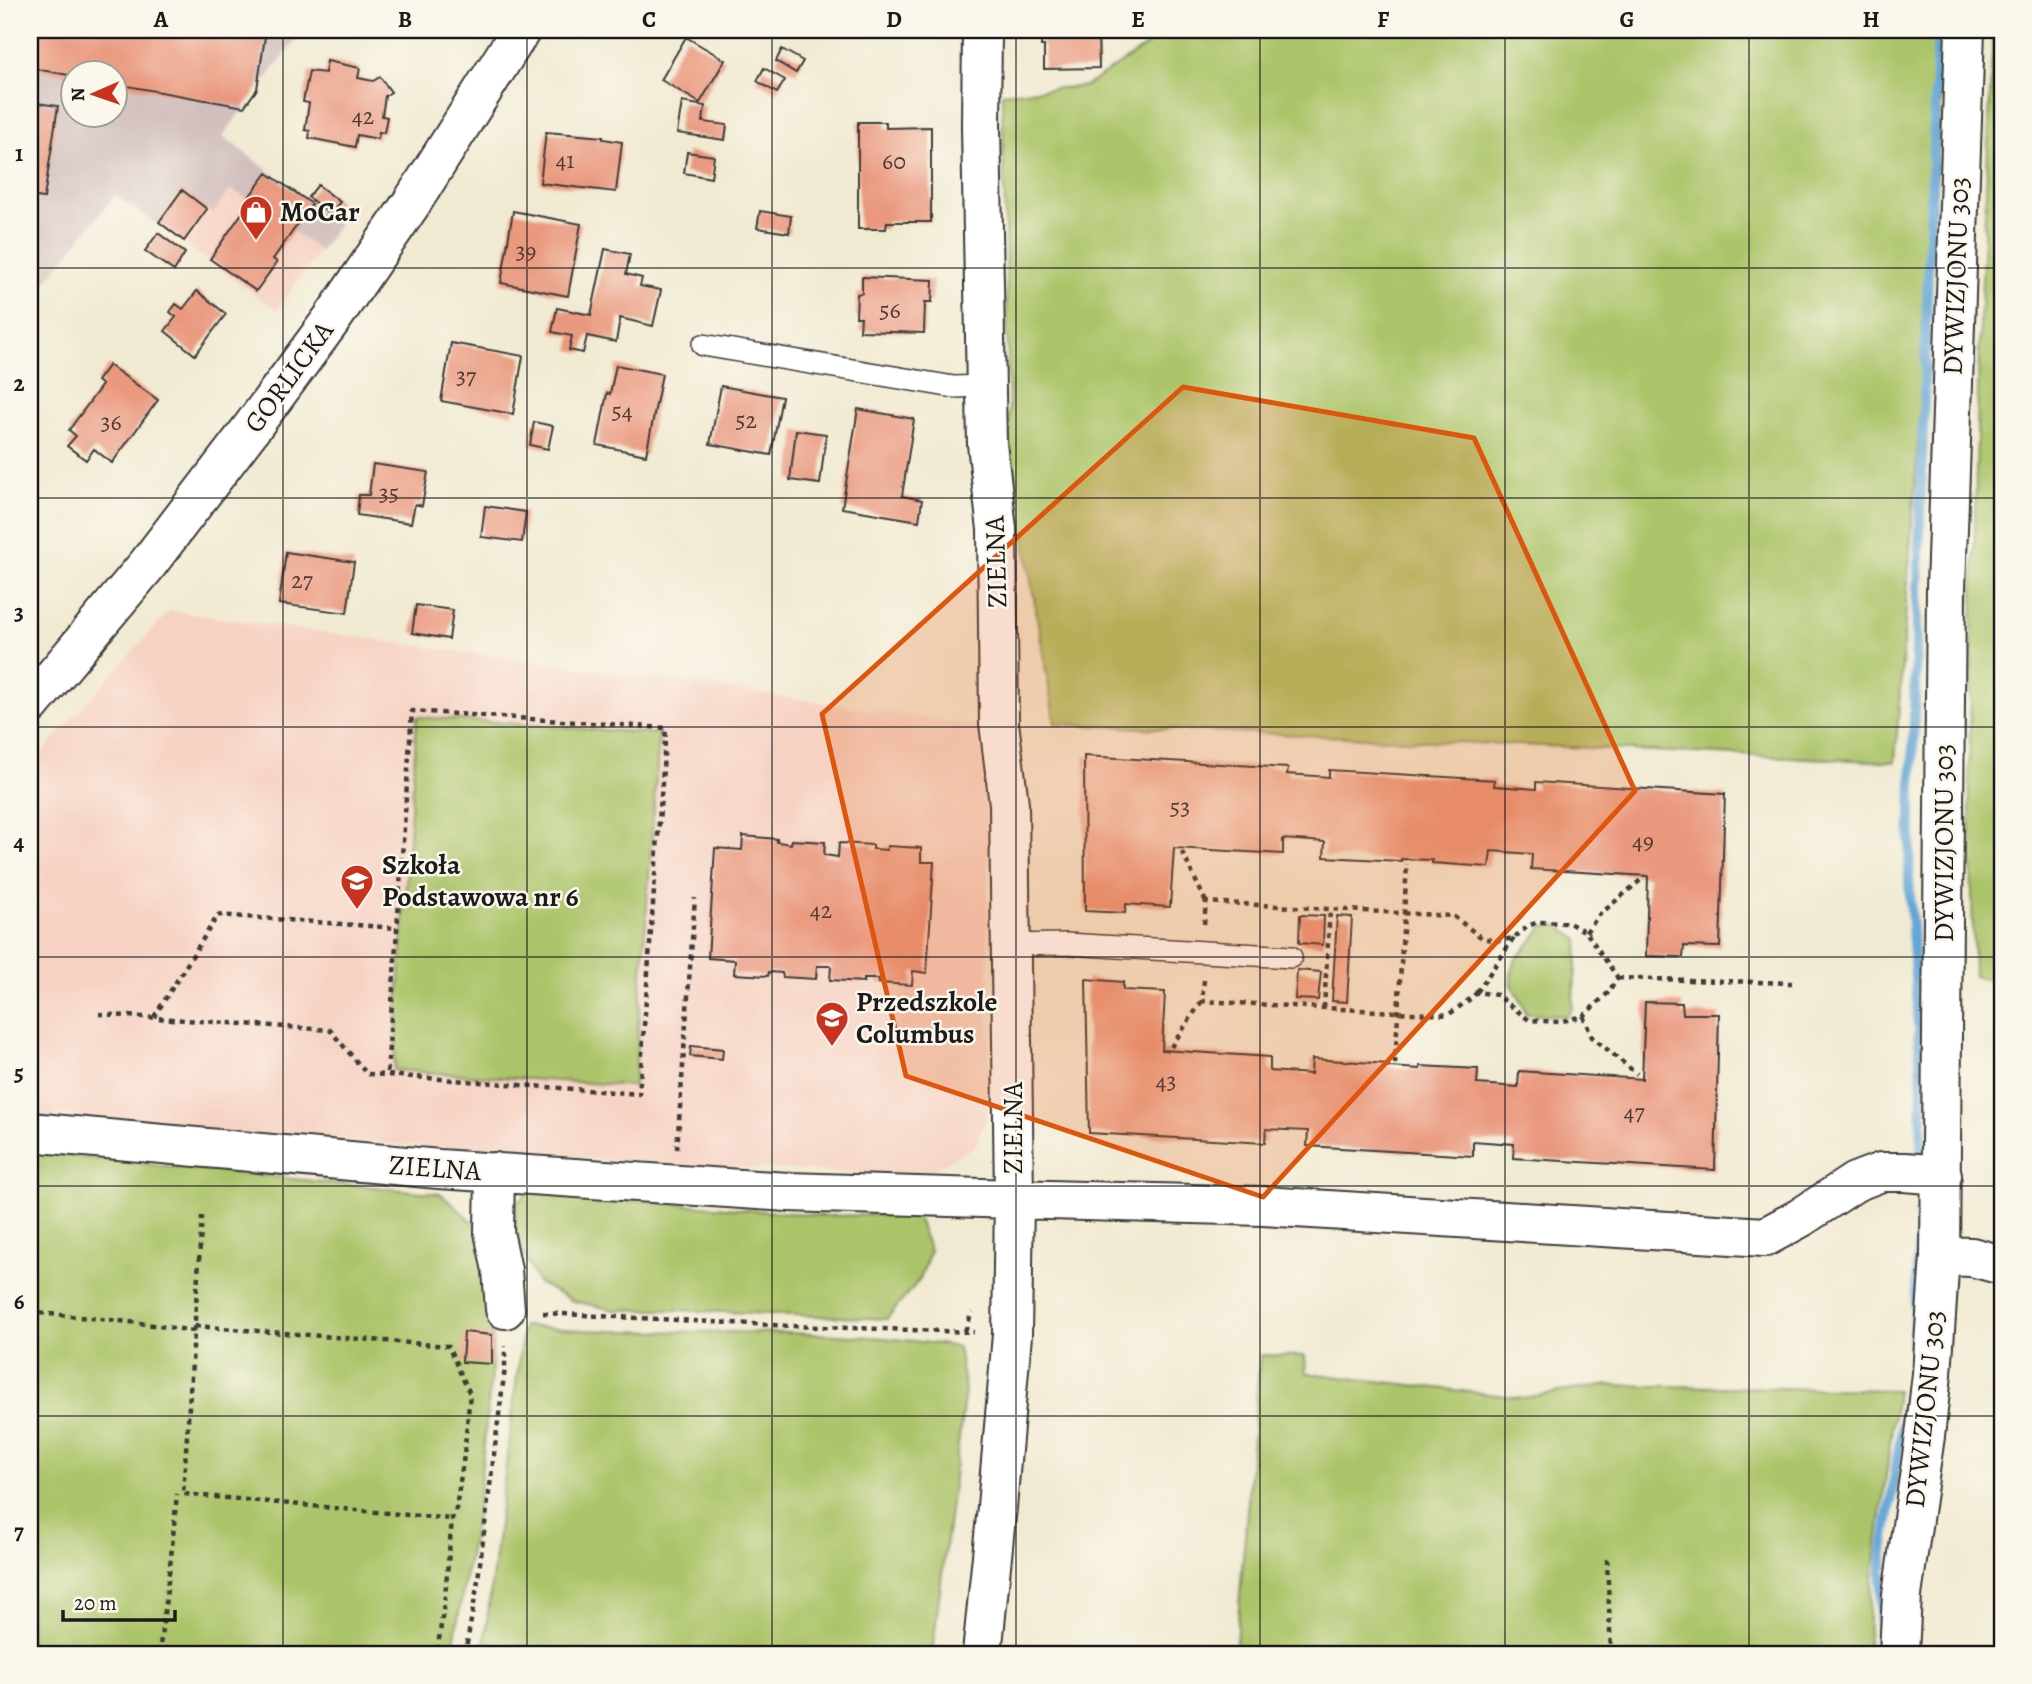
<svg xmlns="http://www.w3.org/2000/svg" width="2032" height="1684" viewBox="0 0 2032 1684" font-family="Alegreya,serif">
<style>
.built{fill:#f6d2c3}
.industrial{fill:#d1bfbd;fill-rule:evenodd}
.green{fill:#acc469;stroke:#647042;stroke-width:2}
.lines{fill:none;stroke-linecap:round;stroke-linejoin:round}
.stream{stroke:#63a6d7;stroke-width:10}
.building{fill:#ea997f}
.service-casing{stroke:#3c3b37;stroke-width:24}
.minor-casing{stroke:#3c3b37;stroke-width:42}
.tertiary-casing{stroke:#3c3b37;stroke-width:42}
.path{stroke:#3c3b37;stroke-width:4.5;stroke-dasharray:5 5;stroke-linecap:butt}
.service{stroke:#fff;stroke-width:21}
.minor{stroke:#fff;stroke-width:38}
.tertiary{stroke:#fff;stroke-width:38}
.marked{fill:#de560d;fill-opacity:0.2;stroke:#de560d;stroke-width:5;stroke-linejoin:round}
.grid{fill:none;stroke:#1c1c1c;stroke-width:2;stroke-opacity:0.55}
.labels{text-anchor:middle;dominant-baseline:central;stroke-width:5;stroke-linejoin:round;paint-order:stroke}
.number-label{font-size:24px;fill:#503b35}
.poi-label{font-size:28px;font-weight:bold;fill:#1c1c1c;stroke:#fbf7ec;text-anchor:start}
.street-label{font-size:28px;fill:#1c1c1c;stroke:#fbf7ec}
.neatline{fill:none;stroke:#1c1c1c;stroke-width:2.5}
.grid-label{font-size:23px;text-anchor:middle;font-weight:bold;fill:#1c1c1c}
</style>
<rect width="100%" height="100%" fill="#fbf7ec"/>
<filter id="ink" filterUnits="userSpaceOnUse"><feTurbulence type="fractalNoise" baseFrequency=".0143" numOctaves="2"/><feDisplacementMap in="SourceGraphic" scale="14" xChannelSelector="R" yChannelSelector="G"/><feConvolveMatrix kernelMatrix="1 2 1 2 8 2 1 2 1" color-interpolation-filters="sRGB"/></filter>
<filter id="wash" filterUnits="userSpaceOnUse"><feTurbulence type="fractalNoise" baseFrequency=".00686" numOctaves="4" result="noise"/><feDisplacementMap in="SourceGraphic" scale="28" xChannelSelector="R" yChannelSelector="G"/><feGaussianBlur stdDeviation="1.57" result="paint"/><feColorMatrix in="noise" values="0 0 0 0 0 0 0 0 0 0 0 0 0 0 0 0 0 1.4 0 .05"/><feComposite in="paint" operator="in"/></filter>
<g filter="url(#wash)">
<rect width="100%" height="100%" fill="#f1ead2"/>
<path class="built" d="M 230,189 L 248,199 L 320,251 L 277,310 L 157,224 L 182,190 Z
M 169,611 L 702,685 L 984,727 L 987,830 L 989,1104 L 986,1120 L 975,1146 L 921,1176 L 682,1165 L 91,1123 L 82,1117 L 60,1114 L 50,1120 L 30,1118 L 30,766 Z"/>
<path class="industrial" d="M 30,30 L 304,30 L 244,107 L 223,136 L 339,224 L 320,251 L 248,199 L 230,189 L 213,213 L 182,190 L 157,224 L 115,195 L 30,301 ZM 74,74 L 116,74 L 116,116 L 74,116 Z"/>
<path class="green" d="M 1170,30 L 1944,30 L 1940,130 L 1895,762 L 1055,724 L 1010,455 L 1002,93 L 1086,86 Z
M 1993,30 L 2002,30 L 2002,984 L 1974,976 L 1969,773 L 1979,350 Z
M 417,717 L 659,734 L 634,1086 L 394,1070 Z
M 1544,926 L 1559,926 L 1579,940 L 1572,1008 L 1567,1016 L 1526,1014 L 1518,995 L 1512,987 L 1511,975 L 1516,959 Z
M 30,1152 L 441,1194 L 475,1224 L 489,1266 L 493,1291 L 492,1364 L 478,1504 L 452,1654 L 30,1654 Z
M 530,1192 L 827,1216 L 916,1214 L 930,1251 L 920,1279 L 887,1319 L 678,1310 L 615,1310 L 573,1301 L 538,1283 L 522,1250 L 516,1232 L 515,1204 Z
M 523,1326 C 554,1328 584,1331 615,1331 C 729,1333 844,1329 958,1347 L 965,1390 L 932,1654 L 483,1654 Z
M 1260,1355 L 1305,1356 L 1306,1373 L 1524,1398 L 1602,1385 L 1897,1390 L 1869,1608 L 1868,1654 L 1235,1654 Z"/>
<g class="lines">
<path class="stream" d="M 1921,1147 L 1922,1087 L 1909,880 L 1927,297 L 1938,30
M 1913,1349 L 1920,1213
M 1879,1654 L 1882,1558 L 1908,1390"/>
</g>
<g id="blocks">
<path class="building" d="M 30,30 L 266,30 L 257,89 L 244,107 L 116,84 L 116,74 L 74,74 L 74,76 L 30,68 Z
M 1041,30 L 1098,30 L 1099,68 L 1044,69 L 1044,46 L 1041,46 Z
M 686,37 L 725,60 L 700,103 L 661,80 Z
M 782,49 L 803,61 L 796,73 L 776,61 Z
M 327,61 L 360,68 L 358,78 L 373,81 L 380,77 L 391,92 L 385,96 L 382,116 L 387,117 L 384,133 L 379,132 L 378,139 L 357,135 L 355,147 L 309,138 L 310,131 L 305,130 L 309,103 L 303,102 L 309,71 L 325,73 Z
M 764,68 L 785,80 L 777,93 L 757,81 Z
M 30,102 L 58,106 L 44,198 L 30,196 Z
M 682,102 L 705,106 L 703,122 L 727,125 L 725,140 L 677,133 Z
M 858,122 L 886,122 L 886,128 L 931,127 L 931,222 L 887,222 L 886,229 L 858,229 Z
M 546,132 L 603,137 L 603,139 L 622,142 L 616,192 L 540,183 Z
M 687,152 L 714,156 L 711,178 L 684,173 Z
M 267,173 L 312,204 L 273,259 L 277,262 L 256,291 L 210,259 L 249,203 L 246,201 Z
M 318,185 L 340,202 L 330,214 L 308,197 Z
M 182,190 L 207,209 L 184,241 L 159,222 Z
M 513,211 L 581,224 L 568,296 L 501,283 Z
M 760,211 L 791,216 L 789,233 L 757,228 Z
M 158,233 L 185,253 L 174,271 L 145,251 Z
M 605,249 L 630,254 L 626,274 L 642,278 L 640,286 L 661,290 L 653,326 L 620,318 L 616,342 L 587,336 L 583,353 L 569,350 L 572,336 L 552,332 L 557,308 L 591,315 Z
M 862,277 L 933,280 L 932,302 L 925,302 L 924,333 L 860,331 L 861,317 L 856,317 L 857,294 L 862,293 Z
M 197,291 L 226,314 L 195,355 L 165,331 L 176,317 L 170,312 L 176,304 L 183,309 Z
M 451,343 L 523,356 L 513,414 L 441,401 Z
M 109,365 L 158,400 L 112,463 L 94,449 L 86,460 L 67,446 L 76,436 L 69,430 L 102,385 L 97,381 Z
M 616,365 L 662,374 L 646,455 L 597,445 L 607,393 L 610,394 Z
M 721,386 L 782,397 L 771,455 L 710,444 Z
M 858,409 L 914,419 L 902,496 L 922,500 L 919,521 L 842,508 Z
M 534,422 L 553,426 L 548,449 L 530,445 Z
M 796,430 L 826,434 L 820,484 L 790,480 Z
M 373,464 L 428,472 L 422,506 L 415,504 L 411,523 L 357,515 L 359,495 L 369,495 Z
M 485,506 L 526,512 L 522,542 L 481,537 Z
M 286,552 L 354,562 L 347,613 L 279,604 Z
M 416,605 L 453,610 L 449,639 L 412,633 Z
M 1084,756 L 1288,768 L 1287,774 L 1329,777 L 1329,770 L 1495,780 L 1494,786 L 1536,789 L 1536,782 L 1725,794 L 1720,947 L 1684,946 L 1683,957 L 1646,956 L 1648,876 L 1531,869 L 1532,854 L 1491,851 L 1489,867 L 1432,863 L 1432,860 L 1401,859 L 1401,861 L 1324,857 L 1325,842 L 1283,839 L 1283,854 L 1174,848 L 1170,907 L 1126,904 L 1125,913 L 1085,911 Z
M 743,836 L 777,839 L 777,842 L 791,844 L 792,840 L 825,842 L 824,855 L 838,857 L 839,843 L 873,845 L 873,849 L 887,850 L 887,846 L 921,848 L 921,862 L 934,862 L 927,973 L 913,971 L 912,985 L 878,983 L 879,979 L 864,979 L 864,982 L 830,980 L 831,966 L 817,966 L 816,979 L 783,977 L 782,973 L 769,972 L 768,976 L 734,974 L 735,960 L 708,958 L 715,848 L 742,850 Z
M 1300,915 L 1324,916 L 1323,945 L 1299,943 Z
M 1337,916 L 1352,917 L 1347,1002 L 1332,1001 Z
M 1297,970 L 1321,972 L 1318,1000 L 1295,999 Z
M 1086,979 L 1123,982 L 1123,990 L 1165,992 L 1162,1050 L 1270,1057 L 1270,1071 L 1311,1074 L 1312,1059 L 1389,1064 L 1389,1067 L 1420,1069 L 1420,1066 L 1478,1069 L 1477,1084 L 1518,1087 L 1519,1071 L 1642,1079 L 1645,1002 L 1682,1003 L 1683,1014 L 1719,1014 L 1715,1170 L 1513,1158 L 1514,1144 L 1473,1141 L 1473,1156 L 1307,1146 L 1308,1131 L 1266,1129 L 1265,1143 L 1089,1133 Z
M 691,1046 L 723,1049 L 722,1059 L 690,1056 Z
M 464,1332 L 492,1335 L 492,1364 L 462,1362 Z"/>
</g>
</g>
<g filter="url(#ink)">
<use href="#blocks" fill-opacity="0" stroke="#3c3b37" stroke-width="2"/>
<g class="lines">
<defs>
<path id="service" d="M 703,345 L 954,387 L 986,386
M 1010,945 L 1066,944 L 1291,957"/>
<path id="minor" d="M 30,1132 L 439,1169 L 788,1192 L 1014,1199 L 1009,804 L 999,723 L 997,529 L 987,444 L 981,126 L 982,30
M 495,1172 L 494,1232 L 502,1270 L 505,1309
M 1940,1256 L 1972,1257 L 2002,1265
M 982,1654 L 997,1507 L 1012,1335 L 1014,1199 L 1263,1206 L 1765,1237 L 1800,1218 L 1855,1182 L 1881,1172 L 1905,1172 L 1942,1175
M 1899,1654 L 1902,1595 L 1925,1436 L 1932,1374 L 1940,1256 L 1946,588 L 1965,30"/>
<path id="tertiary" d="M 30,705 L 147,565 L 250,430 L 332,319 L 411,204 L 521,30"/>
</defs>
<use href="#service" class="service-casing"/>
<use href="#minor" class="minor-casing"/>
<use href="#tertiary" class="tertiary-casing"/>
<path class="path" d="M 1182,852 L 1206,902
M 1204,924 L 1206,902 L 1453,916 L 1482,938 L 1496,941 L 1514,938 L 1528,926 L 1538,922 L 1569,923 L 1586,932 L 1618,978
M 1586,932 L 1599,915 L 1642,879
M 1618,978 L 1792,983
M 1204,980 L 1202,1001 L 1448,1015 L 1473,997 L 1477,992 L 1497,995 L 1529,1020 L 1559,1022 L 1583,1016 L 1607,994 L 1618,978
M 1477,992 L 1514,938
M 1324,1008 L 1330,909
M 99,1014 L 330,1030 L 367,1074 L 387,1075 L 639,1094 L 666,728 L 412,711 L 387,1075
M 1583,1016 L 1592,1037 L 1637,1074
M 154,1017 L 218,915 L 397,928
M 1171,1047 L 1202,1001
M 1395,1064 L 1407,864
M 677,1149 L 695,898
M 202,1216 L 183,1494 L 452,1519
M 30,1312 L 139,1323 L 194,1331
M 543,1313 L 790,1326 L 974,1332
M 195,1326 L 448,1346 L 470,1394 L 464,1455 L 456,1509 L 452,1519 L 445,1596 L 437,1654
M 965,1331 L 972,1312
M 1607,1559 L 1611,1654
M 159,1654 L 171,1557 L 177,1494
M 465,1654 L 477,1587 L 505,1368 L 505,1346"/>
<use href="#service" class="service"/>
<use href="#minor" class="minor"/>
<use href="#tertiary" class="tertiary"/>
</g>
</g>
<path class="marked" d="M 1183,387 L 1474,438 L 1635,791 L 1263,1197 L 906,1076 L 822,714 Z"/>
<path class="grid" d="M 283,30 L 283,1654M 527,30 L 527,1654M 772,30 L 772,1654M 1016,30 L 1016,1654M 1260,30 L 1260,1654M 1505,30 L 1505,1654M 1749,30 L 1749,1654M 30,268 L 2002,268M 30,498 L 2002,498M 30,727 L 2002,727M 30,957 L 2002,957M 30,1186 L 2002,1186M 30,1416 L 2002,1416"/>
<defs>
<symbol id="shop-pin" viewBox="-11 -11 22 30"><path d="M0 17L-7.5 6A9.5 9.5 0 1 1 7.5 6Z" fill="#c8321e" stroke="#fbf7ec"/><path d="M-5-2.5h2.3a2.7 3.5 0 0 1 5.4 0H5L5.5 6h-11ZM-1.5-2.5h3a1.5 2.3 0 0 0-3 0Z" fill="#fff"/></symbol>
<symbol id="school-pin" viewBox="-11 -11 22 30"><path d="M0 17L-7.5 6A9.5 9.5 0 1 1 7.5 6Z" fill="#c8321e" stroke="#fbf7ec"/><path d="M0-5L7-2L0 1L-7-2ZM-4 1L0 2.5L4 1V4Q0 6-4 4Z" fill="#fff"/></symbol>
</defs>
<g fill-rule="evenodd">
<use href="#shop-pin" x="237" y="193" width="38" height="52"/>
<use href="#school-pin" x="338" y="862" width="38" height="52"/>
<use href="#school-pin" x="813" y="999" width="38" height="52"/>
</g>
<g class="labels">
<g class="number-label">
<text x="363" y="116">42</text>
<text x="565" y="160">41</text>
<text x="894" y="161">60</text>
<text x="526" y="251">39</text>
<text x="890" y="310">56</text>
<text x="466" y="376">37</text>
<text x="622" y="411">54</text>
<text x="746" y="420">52</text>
<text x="111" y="422">36</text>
<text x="389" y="493">35</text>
<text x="302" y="580">27</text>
<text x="1180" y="807">53</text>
<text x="1643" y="841">49</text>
<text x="821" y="910">42</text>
<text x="1166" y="1081">43</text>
<text x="1634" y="1112">47</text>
</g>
<g class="poi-label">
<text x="280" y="212">MoCar</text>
<text x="382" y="865">Szkoła<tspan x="382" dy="32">Podstawowa nr 6</tspan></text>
<text x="856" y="1002">Przedszkole<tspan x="856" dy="32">Columbus</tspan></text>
</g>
<g class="street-label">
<text transform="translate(1956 276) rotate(-88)">DYWIZJONU 303</text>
<text transform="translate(289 377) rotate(-54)">GORLICKA</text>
<text transform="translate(996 562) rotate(-92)">ZIELNA</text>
<text transform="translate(1944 843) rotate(-90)">DYWIZJONU 303</text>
<text transform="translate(1013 1128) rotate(-90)">ZIELNA</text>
<text transform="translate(435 1168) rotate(4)">ZIELNA</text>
<text transform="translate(1925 1409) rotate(-84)">DYWIZJONU 303</text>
</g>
</g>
<rect width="2032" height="1684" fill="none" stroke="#fbf7ec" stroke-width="77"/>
<g transform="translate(94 94) rotate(268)"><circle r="33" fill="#fbf7ec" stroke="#a29f99" stroke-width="2"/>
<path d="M0-5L12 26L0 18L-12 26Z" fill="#c8321e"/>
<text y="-10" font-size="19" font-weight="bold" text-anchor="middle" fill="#1c1c1c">N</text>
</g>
<path d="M63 1610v10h112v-10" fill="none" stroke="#1c1c1c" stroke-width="3.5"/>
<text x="74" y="1610" font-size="21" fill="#1c1c1c" stroke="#fbf7ec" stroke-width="5" paint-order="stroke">20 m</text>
<rect x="38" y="38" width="1956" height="1608" class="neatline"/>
<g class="grid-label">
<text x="161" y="27">A</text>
<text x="405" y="27">B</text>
<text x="649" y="27">C</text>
<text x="894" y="27">D</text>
<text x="1138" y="27">E</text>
<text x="1383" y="27">F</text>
<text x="1627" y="27">G</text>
<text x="1871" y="27">H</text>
<text x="19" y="161">1</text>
<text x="19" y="391">2</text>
<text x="19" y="620">3</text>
<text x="19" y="850">4</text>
<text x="19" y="1080">5</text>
<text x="19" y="1309">6</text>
<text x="19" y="1539">7</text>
</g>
</svg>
